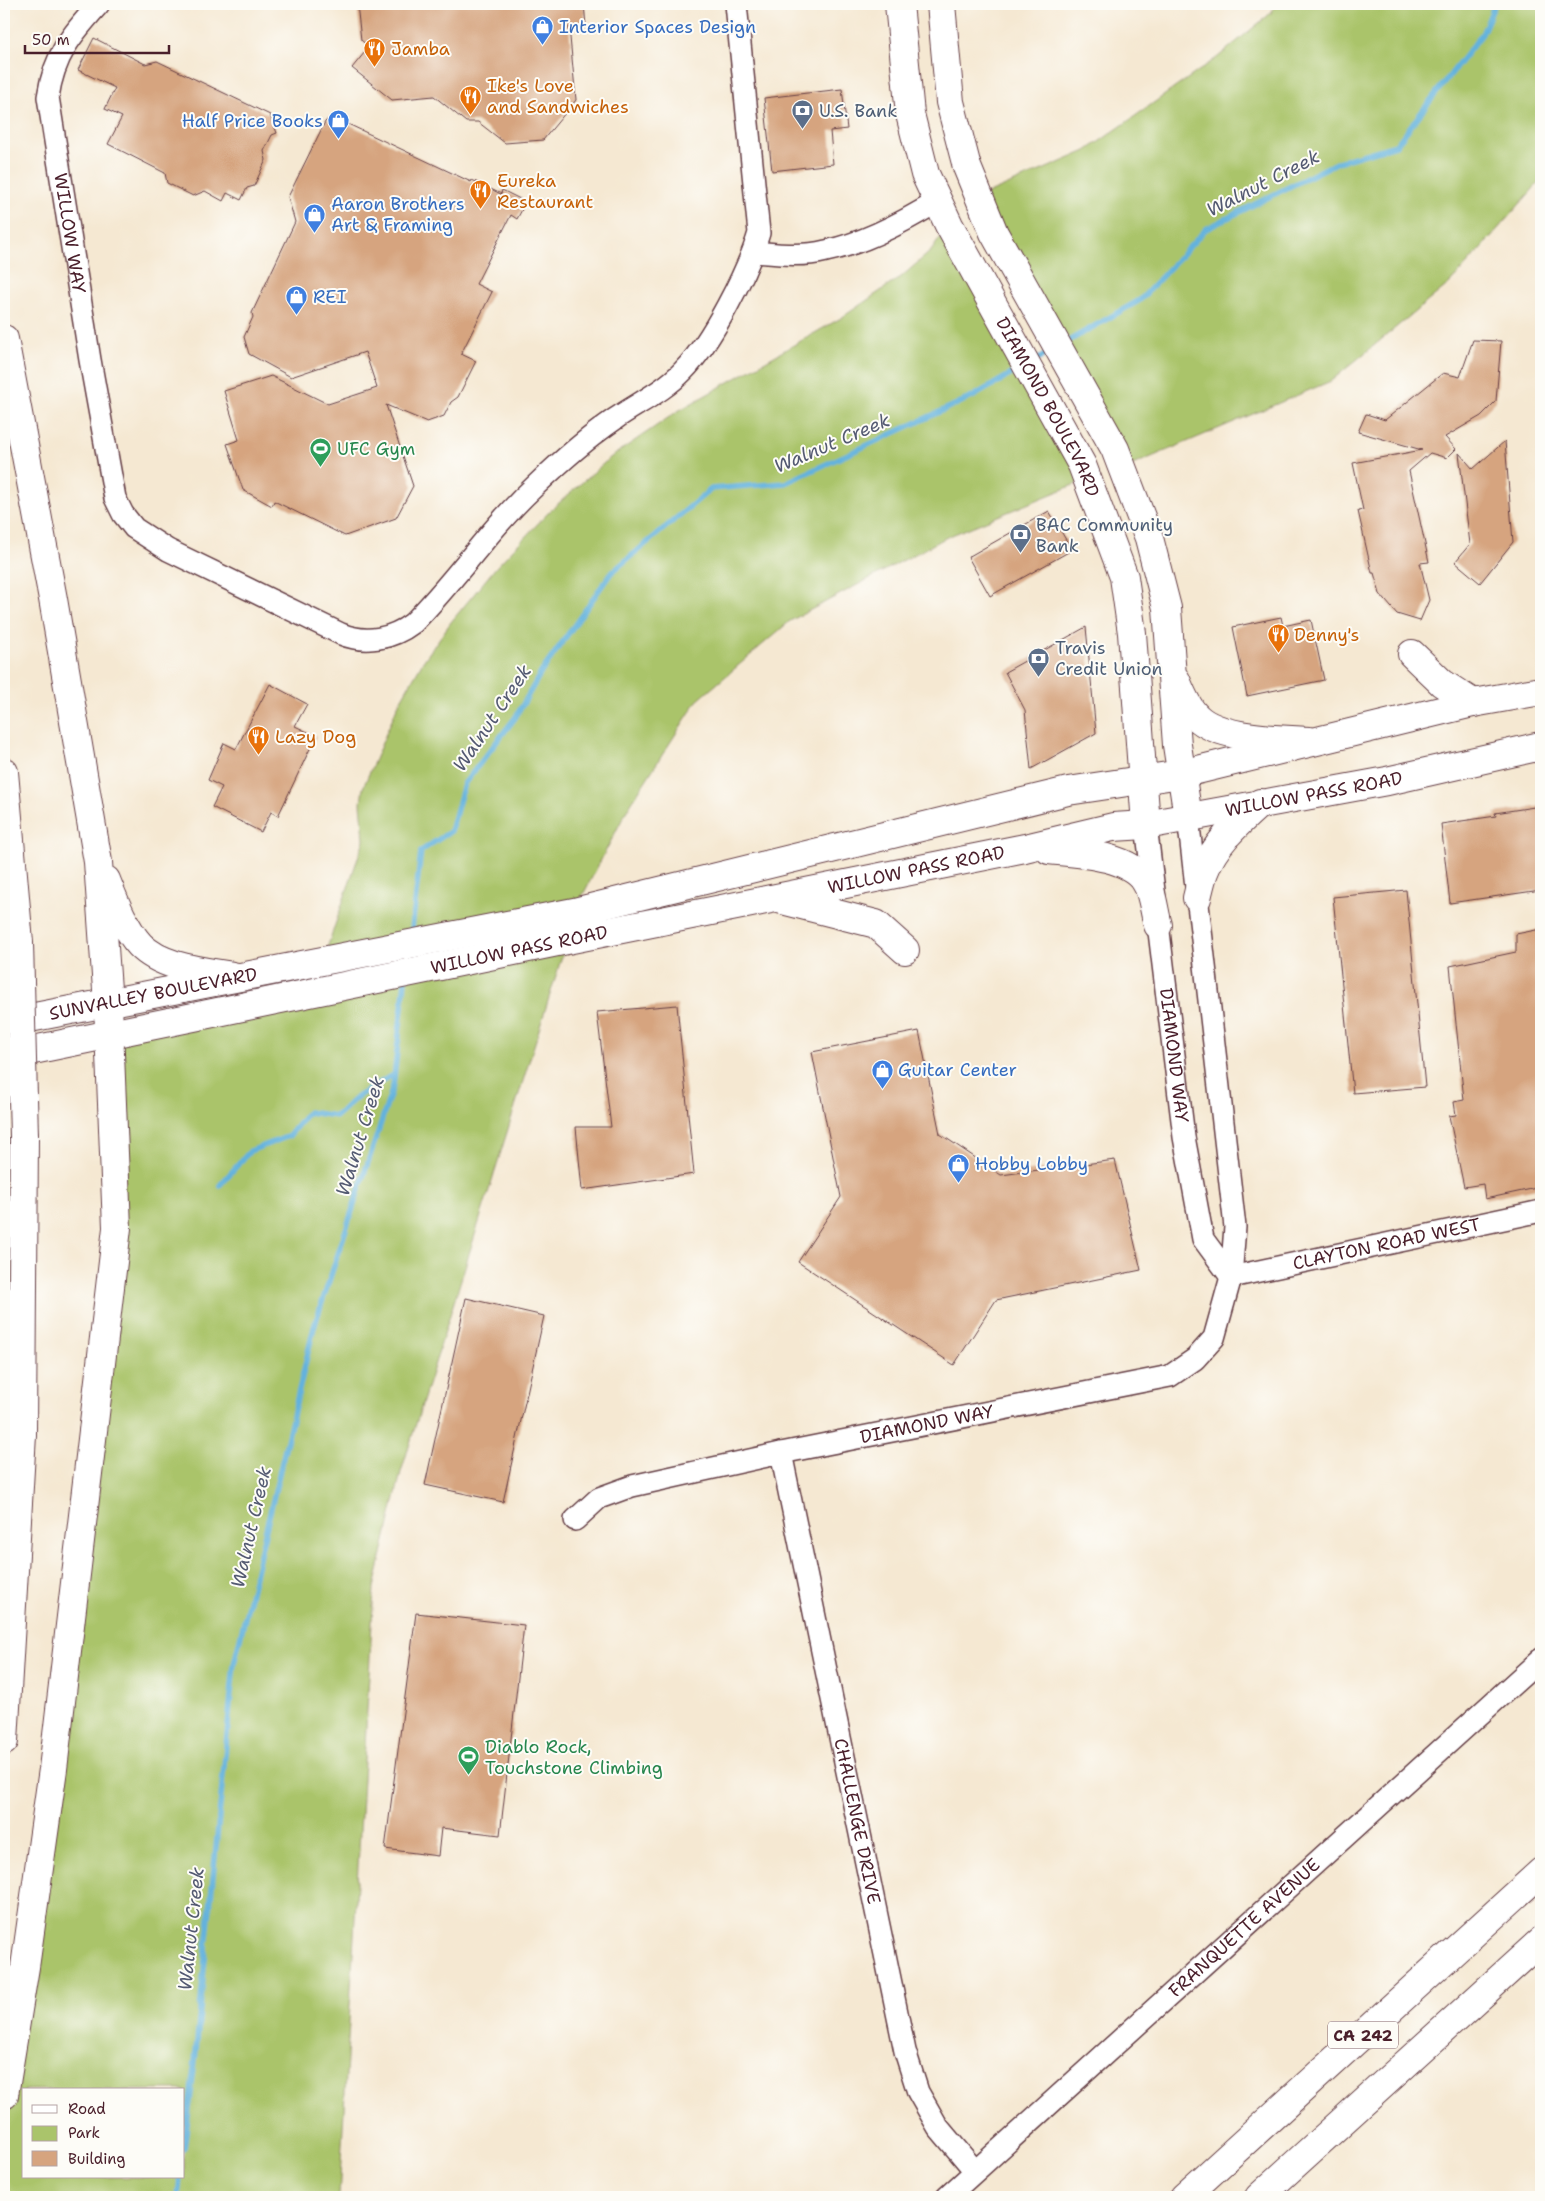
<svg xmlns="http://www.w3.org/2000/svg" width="1545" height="2201" viewBox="0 0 1545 2201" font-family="'Shantell Sans',sans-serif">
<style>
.green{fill:#aac46b;stroke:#7a724b;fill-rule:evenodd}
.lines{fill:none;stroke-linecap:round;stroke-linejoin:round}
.stream{stroke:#63b2dd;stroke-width:5.5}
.building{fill:#d6a47f}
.street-casing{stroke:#643d44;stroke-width:24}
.secondary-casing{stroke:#643d44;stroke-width:30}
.primary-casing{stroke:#643d44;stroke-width:30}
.highway-casing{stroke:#643d44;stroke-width:30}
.street{stroke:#fff;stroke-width:21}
.secondary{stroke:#fff;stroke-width:28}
.primary{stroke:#fff;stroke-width:28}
.highway{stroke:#fff;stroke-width:28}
.highway-bridge-casing{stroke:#643d44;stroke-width:30;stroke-linecap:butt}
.highway-bridge{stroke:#fff;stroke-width:28}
.labels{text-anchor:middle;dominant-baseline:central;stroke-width:4;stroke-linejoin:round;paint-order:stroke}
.shield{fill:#fdfcf7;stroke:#806168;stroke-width:1}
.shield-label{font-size:16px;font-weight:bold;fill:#4a1f2b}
.shop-label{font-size:18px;fill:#366cbe;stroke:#fdfcf7;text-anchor:start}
.food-label{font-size:18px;fill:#c56008;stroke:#fdfcf7;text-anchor:start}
.service-label{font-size:18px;fill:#4e5e75;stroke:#fdfcf7;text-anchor:start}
.street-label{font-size:18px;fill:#4a1f2b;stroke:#fdfcf7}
.leisure-label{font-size:18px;fill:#27864d;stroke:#fdfcf7;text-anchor:start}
.water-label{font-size:19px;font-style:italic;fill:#545a72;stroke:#fdfcf7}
</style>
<rect width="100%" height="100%" fill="#fdfcf7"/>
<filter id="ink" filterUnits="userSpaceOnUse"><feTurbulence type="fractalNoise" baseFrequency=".02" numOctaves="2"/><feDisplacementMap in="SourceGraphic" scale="10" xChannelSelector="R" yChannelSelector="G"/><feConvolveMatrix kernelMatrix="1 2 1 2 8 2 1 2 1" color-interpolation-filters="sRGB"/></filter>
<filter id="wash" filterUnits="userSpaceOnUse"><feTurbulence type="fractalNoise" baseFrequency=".0096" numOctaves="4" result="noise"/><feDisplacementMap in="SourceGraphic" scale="20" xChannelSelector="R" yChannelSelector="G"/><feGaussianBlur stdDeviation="1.12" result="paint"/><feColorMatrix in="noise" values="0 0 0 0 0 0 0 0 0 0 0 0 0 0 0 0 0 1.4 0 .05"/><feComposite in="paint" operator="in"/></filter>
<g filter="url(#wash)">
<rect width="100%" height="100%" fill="#f5e8d2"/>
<path class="green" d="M 1276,4 L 1541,4 L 1541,180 L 1451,282 L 1331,381 L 1123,469 L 980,197 L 1086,151 L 1218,57 L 1271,13 Z
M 949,225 L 1088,479 L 947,537 L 790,621 L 697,701 L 628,808 L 574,912 L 322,963 L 364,840 L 361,803 L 363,788 L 398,705 L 422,663 L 451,622 L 497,566 L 551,510 L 611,457 L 678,411 L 841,318 L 901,277 L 931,251 Z
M 567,940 L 401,1472 L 374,1588 L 339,2197 L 4,2197 L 4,2095 L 114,1266 L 110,1034 ZM 24,2090 L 184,2090 L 184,2177 L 24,2177 Z"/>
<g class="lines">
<path class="stream" d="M 1065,343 L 1140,300 L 1206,229 L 1338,162 L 1396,145 L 1482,34 L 1495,4
M 1033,362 L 1053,350
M 411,937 L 421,851 L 451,831 L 464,784 L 515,718 L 542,671 L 611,573 L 711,489 L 785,483 L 972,397 L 1020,369
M 220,1185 L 250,1151 L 289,1136 L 308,1112 L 336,1116 L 358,1096 L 394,1074
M 184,2149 L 195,2061 L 234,1664 L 314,1327 L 393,1086 L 405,981
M 178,2197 L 180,2177"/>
</g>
<g id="blocks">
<path class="building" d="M 357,4 L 584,4 L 586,26 L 569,27 L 576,100 L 543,140 L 505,143 L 478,122 L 466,122 L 434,96 L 392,100 L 352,68 L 369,47 L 361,40 Z
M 94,38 L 145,64 L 157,61 L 270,115 L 277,133 L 272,135 L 264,151 L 266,160 L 254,186 L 247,188 L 241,200 L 227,193 L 223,201 L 205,191 L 193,196 L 167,183 L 165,173 L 108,144 L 122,117 L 105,109 L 115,88 L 78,70 Z
M 842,89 L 847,129 L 830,131 L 833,164 L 772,171 L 764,98 Z
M 331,116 L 471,182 L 472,180 L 501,194 L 502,190 L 526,202 L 517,219 L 511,215 L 476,284 L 492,292 L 461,354 L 476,361 L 458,397 L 451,402 L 444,416 L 427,422 L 386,405 L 413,486 L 396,518 L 345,536 L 274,501 L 272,506 L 243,490 L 227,444 L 239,440 L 224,391 L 271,376 L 328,404 L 377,388 L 365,352 L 291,377 L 249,354 L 244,337 L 253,317 L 252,313 L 295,222 L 288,197 L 325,122 Z
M 1473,340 L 1501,341 L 1496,401 L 1481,416 L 1445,437 L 1456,449 L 1447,458 L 1430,453 L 1409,471 L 1429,562 L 1420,563 L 1429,600 L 1420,621 L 1397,614 L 1380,594 L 1374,573 L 1372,573 L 1358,511 L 1363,510 L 1353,463 L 1422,450 L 1358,432 L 1366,414 L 1385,420 L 1443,373 L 1460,377 Z
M 1505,441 L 1513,542 L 1480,583 L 1455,562 L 1470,544 L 1459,453 L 1473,469 Z
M 1049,511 L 1072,550 L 990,596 L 968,557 Z
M 1281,617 L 1283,626 L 1311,620 L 1324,680 L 1247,696 L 1233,627 Z
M 1086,627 L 1096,733 L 1031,769 L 1025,710 L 1005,672 Z
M 270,684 L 307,704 L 295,726 L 316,736 L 278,816 L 271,812 L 261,832 L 212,807 L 222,787 L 208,780 L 224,743 L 236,749 Z
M 1541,806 L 1541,890 L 1450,903 L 1441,824 L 1496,816 L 1495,813 Z
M 1406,890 L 1425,1087 L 1353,1093 L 1333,897 Z
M 1541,929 L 1541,1187 L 1485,1199 L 1483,1184 L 1464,1187 L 1449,1116 L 1456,1115 L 1454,1102 L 1464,1100 L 1450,966 L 1516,952 L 1516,934 Z
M 677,1005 L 694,1174 L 582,1190 L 576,1127 L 611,1127 L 597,1012 Z
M 919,1031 L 940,1134 L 1001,1175 L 1115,1160 L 1141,1270 L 996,1300 L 954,1365 L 798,1262 L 841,1197 L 812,1052 Z
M 466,1298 L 544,1316 L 503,1502 L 425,1485 Z
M 416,1613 L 524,1625 L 500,1835 L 441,1828 L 438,1856 L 385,1849 Z"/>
</g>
</g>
<g filter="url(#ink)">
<use href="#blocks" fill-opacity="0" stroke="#643d44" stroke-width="1"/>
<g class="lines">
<defs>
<g id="street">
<path id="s1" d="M 99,4 C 72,34 54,55 48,97 L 90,360 L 115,498 L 123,514 L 134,528 L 168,550 L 341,634 C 366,644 392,639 413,623 C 456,580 489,529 534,487 C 559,463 586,439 615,419 C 638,403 664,391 683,371 C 711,343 748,271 759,233 L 736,4"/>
<path d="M 754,252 C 778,254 802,257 826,251 C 865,243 904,222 938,201"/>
<path id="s2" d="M 1146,825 L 1184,1137 L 1203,1239 L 1231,1277"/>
<path id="s3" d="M 1231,1277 L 1541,1211"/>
<path id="s4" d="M 781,1453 L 905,2051 L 918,2092 L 938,2127 L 975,2171"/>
<path id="s5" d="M 575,1520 L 599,1498 L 632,1486 L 781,1453 L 1170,1376 L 1195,1359 L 1214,1338 L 1231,1277 L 1235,1227 L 1188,817"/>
<path id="s6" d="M 947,2197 L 1541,1659"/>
</g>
<g id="secondary">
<path id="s7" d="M 899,4 L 910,114 L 925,174 L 949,225 L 1082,465 L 1124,577 L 1132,633 L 1146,825"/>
<path d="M 941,4 L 950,102 L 967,167 L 994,233 L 1115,449 L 1149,538 L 1167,608 L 1177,745 L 1188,817"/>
<path d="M 1176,680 C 1181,692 1187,708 1197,717 C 1219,739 1279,739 1309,741"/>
</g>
<g id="primary">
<path d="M 1412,654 L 1442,683 L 1473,703"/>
<path d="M 1049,850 C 1077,853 1129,855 1145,881 C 1153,892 1154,912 1158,925"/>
<path d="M 1197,898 C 1199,890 1201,880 1204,872 C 1214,844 1239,822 1260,803"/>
<path d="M 782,900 L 876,924 L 905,950"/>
<path id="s8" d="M 4,1023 L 574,912 L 1068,791 L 1181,774 L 1473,703 L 1541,691"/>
<path id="s9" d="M 4,1056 L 567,940 L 1025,848 L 1113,827 L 1146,825 L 1387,781 L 1541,746"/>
</g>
<path id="highway" d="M 4,339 L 53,599 L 98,862 L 108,1004 L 117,1228 L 53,1769 L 25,1967 L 4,2095
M 4,772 L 19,943
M 106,880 C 114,900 125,929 140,945 C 163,969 207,971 238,977
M 4,1741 L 22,1435 L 24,1136
M 1184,2197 L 1541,1872
M 1259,2197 L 1541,1941"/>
</defs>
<use href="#street" class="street-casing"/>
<use href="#secondary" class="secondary-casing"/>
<use href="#primary" class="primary-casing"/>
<use href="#highway" class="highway-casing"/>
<use href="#street" class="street"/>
<use href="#secondary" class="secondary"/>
<use href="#primary" class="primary"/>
<use href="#highway" class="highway"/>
<defs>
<path id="highway-bridge" d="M 19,943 L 24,1136"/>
</defs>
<use href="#highway-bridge" class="highway-bridge-casing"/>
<use href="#highway-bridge" class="highway-bridge"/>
</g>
</g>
<defs>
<symbol id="shop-pin" viewBox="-11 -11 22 30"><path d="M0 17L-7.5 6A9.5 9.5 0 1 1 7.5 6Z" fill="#3f7fe0" stroke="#fdfcf7"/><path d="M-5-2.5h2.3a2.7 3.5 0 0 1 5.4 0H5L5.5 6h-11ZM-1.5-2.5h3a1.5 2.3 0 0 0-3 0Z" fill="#fff"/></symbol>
<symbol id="restaurant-pin" viewBox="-11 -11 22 30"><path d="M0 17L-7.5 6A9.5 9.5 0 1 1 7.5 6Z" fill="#e8710a" stroke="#fdfcf7"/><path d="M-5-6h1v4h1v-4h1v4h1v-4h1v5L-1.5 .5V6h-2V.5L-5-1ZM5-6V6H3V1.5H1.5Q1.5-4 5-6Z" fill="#fff"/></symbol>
<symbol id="bank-pin" viewBox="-11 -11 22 30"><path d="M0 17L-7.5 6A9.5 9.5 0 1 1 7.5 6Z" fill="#5c6f8a" stroke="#fdfcf7"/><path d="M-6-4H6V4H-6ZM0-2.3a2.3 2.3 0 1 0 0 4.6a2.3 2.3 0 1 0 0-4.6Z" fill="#fff"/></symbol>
<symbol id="stadium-pin" viewBox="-11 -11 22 30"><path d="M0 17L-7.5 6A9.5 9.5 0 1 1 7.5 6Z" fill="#2e9e5b" stroke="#fdfcf7"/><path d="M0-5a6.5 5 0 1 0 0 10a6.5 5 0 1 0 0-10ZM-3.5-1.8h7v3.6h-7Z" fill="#fff"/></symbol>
</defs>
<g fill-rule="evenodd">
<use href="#shop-pin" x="530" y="14" width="25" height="34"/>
<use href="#restaurant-pin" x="362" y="36" width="25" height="34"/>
<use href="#restaurant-pin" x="458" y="84" width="25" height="34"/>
<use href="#bank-pin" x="790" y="98" width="25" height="34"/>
<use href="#shop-pin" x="326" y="108" width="25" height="34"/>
<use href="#restaurant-pin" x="468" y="178" width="25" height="34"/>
<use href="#shop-pin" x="302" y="202" width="25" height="34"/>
<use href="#shop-pin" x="284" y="284" width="25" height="34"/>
<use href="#stadium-pin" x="308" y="436" width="25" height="34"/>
<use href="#bank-pin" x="1008" y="522" width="25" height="34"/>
<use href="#restaurant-pin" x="1266" y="622" width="25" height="34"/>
<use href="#bank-pin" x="1026" y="646" width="25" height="34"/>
<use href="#restaurant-pin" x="246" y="724" width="25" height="34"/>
<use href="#shop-pin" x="870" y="1058" width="25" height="34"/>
<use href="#shop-pin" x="946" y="1152" width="25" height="34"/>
<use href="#stadium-pin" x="456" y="1744" width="25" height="34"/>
</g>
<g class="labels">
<rect class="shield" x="1328" y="2021.5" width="70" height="27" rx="4"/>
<g class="shield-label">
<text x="1363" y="2035">CA 242</text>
</g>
<g class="shop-label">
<text x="559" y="27">Interior Spaces Design</text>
<text x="323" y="121" text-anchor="end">Half Price Books</text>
<text x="331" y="204">Aaron Brothers<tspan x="331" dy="21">Art &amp; Framing</tspan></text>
<text x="313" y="297">REI</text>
<text x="898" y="1070">Guitar Center</text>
<text x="975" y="1164">Hobby Lobby</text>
</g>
<g class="food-label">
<text x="391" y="49">Jamba</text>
<text x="487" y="86">Ike's Love<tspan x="487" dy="21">and Sandwiches</tspan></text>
<text x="497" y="181">Eureka<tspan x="497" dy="21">Restaurant</tspan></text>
<text x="1294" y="635">Denny's</text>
<text x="275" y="737">Lazy Dog</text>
</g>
<g class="service-label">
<text x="819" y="111">U.S. Bank</text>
<text x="1036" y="525">BAC Community<tspan x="1036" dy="21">Bank</tspan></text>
<text x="1055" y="648">Travis<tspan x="1055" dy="21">Credit Union</tspan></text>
</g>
<g class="street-label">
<text stroke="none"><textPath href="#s1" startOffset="246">WILLOW WAY</textPath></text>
<text stroke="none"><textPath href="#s7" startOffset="436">DIAMOND BOULEVARD</textPath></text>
<text stroke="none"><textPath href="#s9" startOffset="1336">WILLOW PASS ROAD</textPath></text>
<text stroke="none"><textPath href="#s9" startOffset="931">WILLOW PASS ROAD</textPath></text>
<text stroke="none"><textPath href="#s9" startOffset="526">WILLOW PASS ROAD</textPath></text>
<text stroke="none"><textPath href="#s8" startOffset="152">SUNVALLEY BOULEVARD</textPath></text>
<text stroke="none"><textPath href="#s2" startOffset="232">DIAMOND WAY</textPath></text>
<text stroke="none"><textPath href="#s3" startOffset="159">CLAYTON ROAD WEST</textPath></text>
<text stroke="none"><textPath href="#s5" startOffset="369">DIAMOND WAY</textPath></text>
<text stroke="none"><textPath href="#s4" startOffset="376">CHALLENGE DRIVE</textPath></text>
<text stroke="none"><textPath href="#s6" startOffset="401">FRANQUETTE AVENUE</textPath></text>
</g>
<g class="leisure-label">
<text x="337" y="449">UFC Gym</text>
<text x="485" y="1747">Diablo Rock,<tspan x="485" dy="21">Touchstone Climbing</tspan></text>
</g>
<g class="water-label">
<text transform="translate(1263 183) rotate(-27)">Walnut Creek</text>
<text transform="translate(832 443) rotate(-23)">Walnut Creek</text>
<text transform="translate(492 718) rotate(-56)">Walnut Creek</text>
<text transform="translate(360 1136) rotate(-73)">Walnut Creek</text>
<text transform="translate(251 1527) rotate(-77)">Walnut Creek</text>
<text transform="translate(191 1929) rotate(-84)">Walnut Creek</text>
</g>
</g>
<rect width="1545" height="2201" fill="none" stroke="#fdfcf7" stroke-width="20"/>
<rect x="22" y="2088" width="162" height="90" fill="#fdfcf7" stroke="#b5a4a5"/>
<rect x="32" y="2105" width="25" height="8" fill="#ffffff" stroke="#b5a4a5"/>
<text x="68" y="2114" font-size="15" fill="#4a1f2b">Road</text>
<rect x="32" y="2126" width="25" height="15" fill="#aac46b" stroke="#b5a4a5"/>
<text x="68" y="2138" font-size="15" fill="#4a1f2b">Park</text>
<rect x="32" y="2151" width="25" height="15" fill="#d6a47f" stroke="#b5a4a5"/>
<text x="68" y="2164" font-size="15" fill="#4a1f2b">Building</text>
<path d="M25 45v8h144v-8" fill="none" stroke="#4a1f2b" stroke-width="2.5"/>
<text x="32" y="45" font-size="15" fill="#4a1f2b" stroke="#fdfcf7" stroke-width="4" paint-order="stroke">50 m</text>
</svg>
